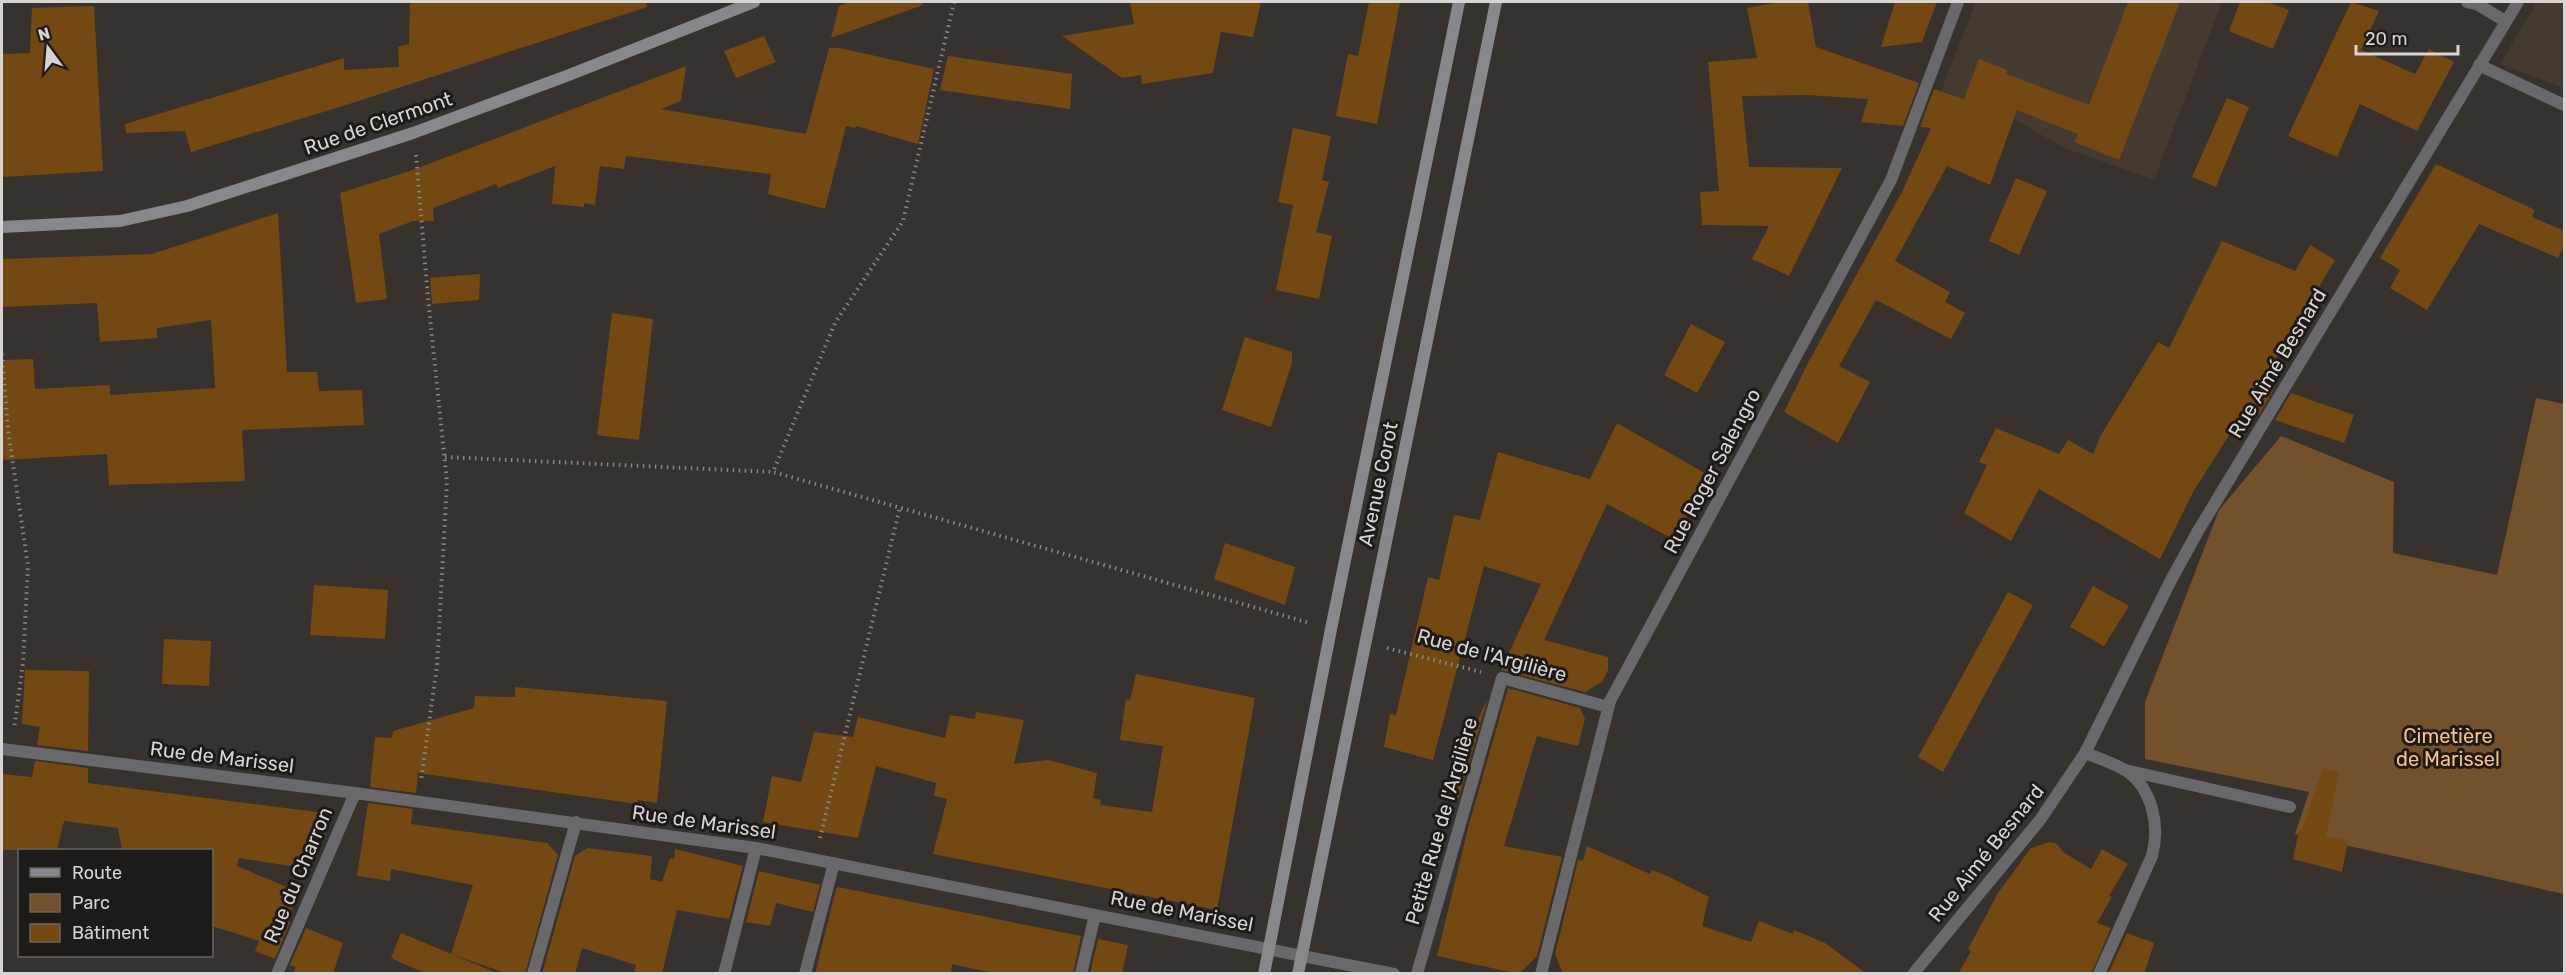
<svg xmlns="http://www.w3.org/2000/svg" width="2566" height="975" viewBox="0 0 2566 975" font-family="Rubik,sans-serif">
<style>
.built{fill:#443a30}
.green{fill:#73512d}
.building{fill:#744813}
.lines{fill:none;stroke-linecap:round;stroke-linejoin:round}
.path{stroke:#8a8682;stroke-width:4;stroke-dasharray:1.5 4.5;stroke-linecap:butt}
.lane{stroke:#69696c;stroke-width:12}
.street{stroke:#69696c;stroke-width:12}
.secondary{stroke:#87878c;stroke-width:12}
.labels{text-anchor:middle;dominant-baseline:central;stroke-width:6;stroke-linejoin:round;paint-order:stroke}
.street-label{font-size:20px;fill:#d7d4d1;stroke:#1d1a18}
.park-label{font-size:20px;fill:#f8c18a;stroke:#1d1a18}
</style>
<rect width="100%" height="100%" fill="#37322d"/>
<path class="built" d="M 1976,2 L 2222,2 L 2154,180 L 2065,148 L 2001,112 L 1941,91 Z
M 2537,2 L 2564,2 L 2564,88 L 2500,64 Z"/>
<path class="green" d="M 2536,398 L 2564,404 L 2564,894 L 2295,834 L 2309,792 L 2145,759 L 2145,702 L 2219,510 L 2281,436 L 2394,482 L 2393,553 L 2497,575 Z"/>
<path class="building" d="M 410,2 L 646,2 L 647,7 L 343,106 L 191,152 L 185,131 L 126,133 L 125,124 L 344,58 L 344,70 L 399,67 L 398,47 L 409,44 Z
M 850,2 L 923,2 L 923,5 L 831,38 L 839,6 Z
M 1130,2 L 1261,2 L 1253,37 L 1221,32 L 1213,73 L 1142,84 L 1141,75 L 1122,78 L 1062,36 L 1134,24 Z
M 1369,2 L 1400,2 L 1377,124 L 1336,116 L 1348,54 L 1358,56 Z
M 1780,2 L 1808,2 L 1816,47 L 1919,83 L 1903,126 L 1861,122 L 1868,99 L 1807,95 L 1742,96 L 1749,167 L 1842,168 L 1789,276 L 1752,259 L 1769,226 L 1702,225 L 1700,192 L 1719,191 L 1708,62 L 1757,58 L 1747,8 Z
M 1895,2 L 1937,2 L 1922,42 L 1881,47 Z
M 2128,2 L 2180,2 L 2119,160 L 2074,142 L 2078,134 L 2017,110 L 1990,185 L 1947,166 L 1895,261 L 1950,292 L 1945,302 L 1965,313 L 1951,339 L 1876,300 L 1839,366 L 1870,382 L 1838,443 L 1784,412 L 1808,363 L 1903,190 L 1931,128 L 1920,127 L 1934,89 L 1964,99 L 1979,59 L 2007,70 L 2006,74 L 2089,105 Z
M 2240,2 L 2267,2 L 2289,10 L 2273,49 L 2229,31 Z
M 2351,2 L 2379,11 L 2361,50 L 2415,74 L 2429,49 L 2454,62 L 2417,131 L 2360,104 L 2337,157 L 2288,136 Z
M 94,6 L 103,171 L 2,177 L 2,54 L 30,53 L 32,8 Z
M 764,36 L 776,62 L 736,78 L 724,51 Z
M 829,48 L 840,48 L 934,69 L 918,144 L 856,126 L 855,128 L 846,126 L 825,209 L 768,194 L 771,174 L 626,156 L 624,169 L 600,166 L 595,205 L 584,203 L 584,207 L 552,204 L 555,166 L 498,188 L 496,184 L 433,208 L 434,221 L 413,221 L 379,234 L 387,299 L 356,303 L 340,193 L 413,170 L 686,66 L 681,101 L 661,109 L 806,134 Z
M 948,56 L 1072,74 L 1070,109 L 940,90 Z
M 2227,98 L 2249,107 L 2216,187 L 2192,177 Z
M 1293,128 L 1331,136 L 1322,180 L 1329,182 L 1316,232 L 1332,236 L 1319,299 L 1276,290 L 1293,205 L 1278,202 Z
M 2436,164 L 2535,210 L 2532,217 L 2565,231 L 2565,243 L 2558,258 L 2479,224 L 2427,310 L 2390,288 L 2400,270 L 2380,258 Z
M 2016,178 L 2047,191 L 2019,255 L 1989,241 Z
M 278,213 L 287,372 L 317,372 L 319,391 L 362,390 L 364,425 L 242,430 L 245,481 L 109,485 L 107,454 L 2,460 L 2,360 L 33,359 L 35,389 L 110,385 L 110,395 L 215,388 L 211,320 L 157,328 L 157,338 L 100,342 L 97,303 L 2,307 L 2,259 L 152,254 Z
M 2222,241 L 2295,271 L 2310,245 L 2335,260 L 2262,382 L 2275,387 L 2259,415 L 2245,410 L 2193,492 L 2160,559 L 2039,489 L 2011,541 L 1964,513 L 1987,465 L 1979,462 L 1996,428 L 2059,454 L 2068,440 L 2093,454 L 2101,435 L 2158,342 L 2169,348 Z
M 480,274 L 479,300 L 432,304 L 430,278 Z
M 612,313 L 653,319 L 639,440 L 597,435 Z
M 1691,324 L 1725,342 L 1697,393 L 1664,375 Z
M 1245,337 L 1292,352 L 1292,363 L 1271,427 L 1222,410 Z
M 2291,393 L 2354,415 L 2344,443 L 2275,420 Z
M 1617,423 L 1710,476 L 1675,540 L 1607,504 L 1544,640 L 1608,657 L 1608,670 L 1602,682 L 1585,692 L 1501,670 L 1541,584 L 1484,566 L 1433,760 L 1384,747 L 1390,714 L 1396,715 L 1428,577 L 1439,580 L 1454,515 L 1480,520 L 1498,452 L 1590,479 Z
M 1225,543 L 1295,567 L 1285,605 L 1214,579 Z
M 314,585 L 388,590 L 385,639 L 310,635 Z
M 2093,586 L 2129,606 L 2104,646 L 2070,627 Z
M 2008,592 L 2033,605 L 1943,772 L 1918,757 Z
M 164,639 L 211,641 L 209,686 L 162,684 Z
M 25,670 L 89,671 L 88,751 L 37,745 L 40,727 L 22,724 Z
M 1136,674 L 1255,698 L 1217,910 L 933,854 L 947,799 L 934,796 L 936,783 L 876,766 L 858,838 L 763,822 L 772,776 L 801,782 L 814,732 L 853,737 L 858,717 L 945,738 L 950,715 L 975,719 L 976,712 L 1024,720 L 1014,764 L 1048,760 L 1097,773 L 1093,798 L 1101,800 L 1100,805 L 1152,812 L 1163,746 L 1120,740 L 1126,699 L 1130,700 Z
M 515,687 L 667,701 L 657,803 L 638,800 L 637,804 L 418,773 L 416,793 L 370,787 L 375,737 L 392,738 L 393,731 L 474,708 L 475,696 L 515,697 Z
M 1508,688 L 1580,708 L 1585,719 L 1578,746 L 1537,736 L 1504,846 L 1562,857 L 1537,956 L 1519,974 L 1437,956 L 1468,828 Z
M 1488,698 L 1458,800 L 1442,795 Z
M 35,761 L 88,768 L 88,783 L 333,814 L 309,869 L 239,858 L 237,866 L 299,892 L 287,921 L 290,922 L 275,959 L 255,951 L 259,941 L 212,926 L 212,850 L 122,850 L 118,828 L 64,821 L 57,850 L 2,850 L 2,774 L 32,777 Z
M 2323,768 L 2339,772 L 2326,836 L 2348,841 L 2342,872 L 2293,859 L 2299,830 L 2301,831 Z
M 368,803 L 413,809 L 411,824 L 547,843 L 558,855 L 525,974 L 508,974 L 451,954 L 473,885 L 391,869 L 390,881 L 357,876 Z
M 2049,842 L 2056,843 L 2063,852 L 2091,869 L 2102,849 L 2128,864 L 2109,896 L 2112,897 L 2097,923 L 2111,928 L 2091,974 L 1958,974 L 1971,951 L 1968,949 L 1998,893 L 2031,848 Z
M 1587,846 L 1650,874 L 1652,870 L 1667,876 L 1709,897 L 1702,926 L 1751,942 L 1759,921 L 1793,934 L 1794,930 L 1825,943 L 1867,974 L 1563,974 L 1555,954 L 1578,860 L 1583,861 Z
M 587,848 L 652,856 L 650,879 L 662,882 L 670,858 L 674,859 L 675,849 L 743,866 L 729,919 L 677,910 L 662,974 L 634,974 L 636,965 L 582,948 L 575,974 L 542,974 L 575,856 Z
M 759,871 L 820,885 L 813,912 L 776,903 L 770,926 L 746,922 Z
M 838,887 L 1081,936 L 1073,974 L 997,974 L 952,964 L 951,974 L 815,974 L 836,889 Z
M 306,928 L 343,943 L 333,974 L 293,974 L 296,967 L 290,965 Z
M 401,933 L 497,973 L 497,974 L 427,974 L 391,958 Z
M 2127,933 L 2154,943 L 2144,974 L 2108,974 Z
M 1098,939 L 1128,945 L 1122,974 L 1090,974 Z"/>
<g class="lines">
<path class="path" d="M 954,2 L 903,221 L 835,323 L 773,472 L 1310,623
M 416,155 L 428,298 L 447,482 L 437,666 L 421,780
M 2,354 L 8,430 L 28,566 L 23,663 L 14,729
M 445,457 L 773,472
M 1387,648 L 1481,672
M 820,838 L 900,507"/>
<path class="lane" d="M 2125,770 L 2290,807"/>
<path class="street" d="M 2467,2 L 2477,4 L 2505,21
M 2479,65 L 2564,105
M 2,749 L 355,793 L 756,848 L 1394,974
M 2085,753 C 2098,758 2113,763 2125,770 C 2153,788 2160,827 2152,856 L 2099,974
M 277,974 L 355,793
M 533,974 L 576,822
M 724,974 L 756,848
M 805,974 L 834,863
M 1081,974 L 1095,915
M 1417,974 L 1502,678 L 1608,707
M 1541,974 L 1610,701 L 1891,180 L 1958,2
M 1913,974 L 2040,820 L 2085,753 L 2171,580 L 2198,531 L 2518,2"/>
<path class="secondary" d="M 2,227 L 120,221 L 187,206 L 413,133 L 569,75 L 754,2
M 1264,974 L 1331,629 L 1459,2
M 1298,974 L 1496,2"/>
</g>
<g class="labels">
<g class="street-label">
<text transform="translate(378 123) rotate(-19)">Rue de Clermont</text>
<text transform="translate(2277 363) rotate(-59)">Rue Aimé Besnard</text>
<text transform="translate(1712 471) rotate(-62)">Rue Roger Salengro</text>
<text transform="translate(1378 484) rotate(-78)">Avenue Corot</text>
<text transform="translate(1492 655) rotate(15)">Rue de l'Argilière</text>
<text transform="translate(222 757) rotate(7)">Rue de Marissel</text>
<text transform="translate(1441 821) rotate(-74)">Petite Rue de l'Argilière</text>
<text transform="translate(704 822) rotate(8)">Rue de Marissel</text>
<text transform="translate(1986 853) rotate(-51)">Rue Aimé Besnard</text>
<text transform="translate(298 875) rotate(-67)">Rue du Charron</text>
<text transform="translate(1182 911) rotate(11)">Rue de Marissel</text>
</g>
<g class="park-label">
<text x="2448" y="736">Cimetière<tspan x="2448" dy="23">de Marissel</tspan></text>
</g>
</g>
<rect width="2566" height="975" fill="none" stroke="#d7d4d1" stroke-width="6"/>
<rect x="18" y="849" width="195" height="108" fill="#1d1a18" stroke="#676462" stroke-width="1.5"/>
<rect x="30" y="868" width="30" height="9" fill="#87878c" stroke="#676462" stroke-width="1.5"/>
<text x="72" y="879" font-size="18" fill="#d7d4d1">Route</text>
<rect x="30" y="894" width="30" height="18" fill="#73512d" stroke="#676462" stroke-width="1.5"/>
<text x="72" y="909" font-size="18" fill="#d7d4d1">Parc</text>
<rect x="30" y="924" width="30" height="18" fill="#744813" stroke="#676462" stroke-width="1.5"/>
<text x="72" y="939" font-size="18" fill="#d7d4d1">Bâtiment</text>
<g transform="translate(48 48) rotate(344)" stroke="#1d1a18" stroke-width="4.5" paint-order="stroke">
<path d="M0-4.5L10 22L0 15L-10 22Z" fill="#d7d4d1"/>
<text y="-9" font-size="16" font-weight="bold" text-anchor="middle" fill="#d7d4d1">N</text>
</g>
<path d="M2356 45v9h102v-9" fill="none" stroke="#d7d4d1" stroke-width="3"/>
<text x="2365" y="45" font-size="18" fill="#d7d4d1" stroke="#1d1a18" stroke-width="4.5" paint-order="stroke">20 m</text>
</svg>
